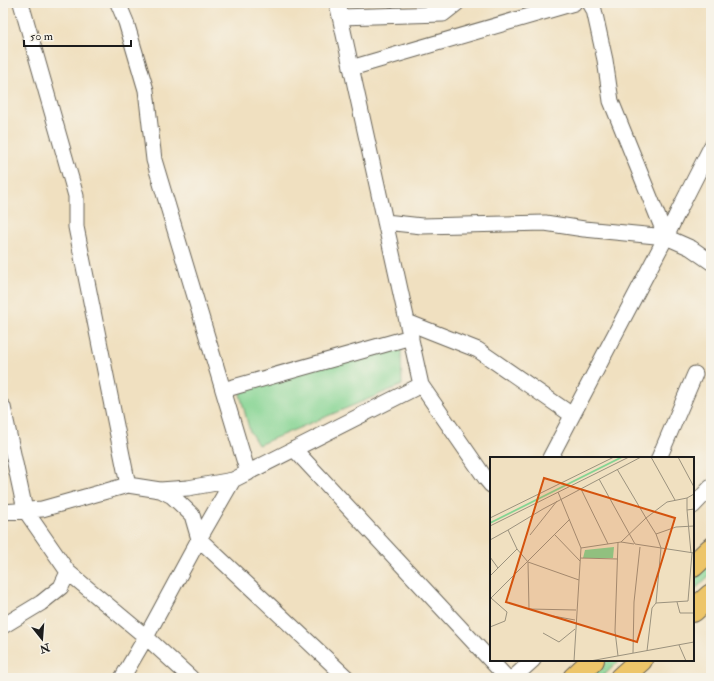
<svg xmlns="http://www.w3.org/2000/svg" width="714" height="681" viewBox="0 0 714 681" font-family="'IM FELL Double Pica',serif">
<style>
.green{fill:#85d493;stroke:#507858}
.lines{fill:none;stroke-linecap:round;stroke-linejoin:round}
.minor-casing{stroke:#666155;stroke-width:17}
.primary-casing{stroke:#666155;stroke-width:24}
.minor{stroke:#fff;stroke-width:15}
.primary{stroke:#edc569;stroke-width:22}
.inset-road{fill:none;stroke:#9b927e;stroke-width:1}
.view{fill:#d4530e;fill-opacity:0.15;stroke:#d4530e;stroke-width:2}
.inset-edge{fill:none;stroke:#1c1c1c;stroke-width:2}
</style>
<rect width="100%" height="100%" fill="#f7f3e8"/>
<filter id="ink" filterUnits="userSpaceOnUse"><feTurbulence type="fractalNoise" baseFrequency=".025" numOctaves="2"/><feDisplacementMap in="SourceGraphic" scale="8" xChannelSelector="R" yChannelSelector="G"/><feConvolveMatrix kernelMatrix="1 2 1 2 8 2 1 2 1" color-interpolation-filters="sRGB"/></filter>
<filter id="wash" filterUnits="userSpaceOnUse"><feTurbulence type="fractalNoise" baseFrequency=".012" numOctaves="4" result="noise"/><feDisplacementMap in="SourceGraphic" scale="16" xChannelSelector="R" yChannelSelector="G"/><feGaussianBlur stdDeviation="0.9" result="paint"/><feColorMatrix in="noise" values="0 0 0 0 0 0 0 0 0 0 0 0 0 0 0 0 0 1.4 0 .05"/><feComposite in="paint" operator="in"/></filter>
<g filter="url(#wash)">
<rect width="100%" height="100%" fill="#f0e0c0"/>
<path class="green" d="M 397,341 L 401,348 L 402,385 L 258,445 L 250,432 L 240,394 L 246,386 Z
M 711,558 L 711,574 L 693,591 L 693,575 Z
M 605,660 L 620,660 L 601,678 L 586,678 Z"/>
</g>
<g filter="url(#ink)">
<g class="lines">
<defs>
<path id="minor" d="M 21,3 L 76,196 L 76,227 L 128,485
M 118,3 L 126,22 L 146,90 L 154,160 L 248,473
M 337,3 L 421,385 L 486,479 L 491,485
M 590,3 L 594,10 L 605,60 L 611,101 L 666,237
M 340,17 L 443,14 L 457,3
M 351,68 L 574,3
M 385,222 L 422,226 L 545,223 L 584,229 L 666,237 L 691,248 L 711,262
M 407,322 L 478,350 L 572,415
M 223,390 L 411,337
M 3,407 L 25,510 L 68,572 L 61,587 L 41,603 L 3,626
M 294,449 L 507,678
M 550,458 L 666,237 L 678,212 L 711,147
M 659,458 L 695,374
M 160,490 L 188,488 L 233,480
M 693,506 L 711,487
M 3,512 L 42,509 L 128,485 L 160,490 L 172,496 L 192,515 L 199,539 L 347,678
M 68,572 L 146,637 L 122,678
M 191,678 L 146,637 L 199,539 L 233,480 L 421,385
M 513,678 L 533,660"/>
<path id="primary" d="M 693,566 L 711,549
M 693,611 L 711,595
M 574,678 L 593,660
M 621,678 L 641,660"/>
</defs>
<use href="#minor" class="minor-casing"/>
<use href="#primary" class="primary-casing"/>
<use href="#minor" class="minor"/>
<use href="#primary" class="primary"/>
</g>
</g>
<g transform="translate(490 457)">
<rect width="204" height="204" fill="#f0e0c0"/>
<path d="M 130,0 L 134,0 L 0,67 L 0,65 ZM 124,90 L 123,101 L 93,101 L 95,93 Z" fill="#85d493"/>
<path class="inset-road" d="M 161,0 L 185,43M 188,0 L 204,30M 109,22 L 145,87 L 204,96M 91,32 L 118,87M 68,35 L 91,91 L 84,204M 197,53 L 197,41 L 204,37M 0,61 L 124,0M 0,69 L 139,0M 166,77 L 156,61 L 177,45 L 197,41M 40,78 L 67,44M 65,78 L 90,104M 0,83 L 18,73M 128,85 L 125,174 L 128,199M 131,85 L 144,87M 91,91 L 131,85 L 156,61 L 127,12M 27,92 L 18,73 L 53,52 L 151,0M 201,96 L 197,53 L 204,52M 0,100 L 8,111M 90,101 L 128,102M 38,105 L 39,152 L 86,153M 0,119 L 27,92 L 38,105 L 89,123M 0,142 L 80,62M 187,145 L 190,156 L 204,156M 166,146 L 198,144 L 202,96M 63,159 L 85,163M 0,170 L 15,164 L 17,155 L 1,141M 53,176 L 69,185 L 85,172M 189,188 L 196,204M 157,194 L 162,151 L 166,146 L 171,91 L 166,77 L 186,70 L 204,69M 143,196 L 144,145 L 150,90M 100,204 L 204,185"/>
<path class="view" d="M 54,21 L 185,61 L 147,185 L 16,145 Z"/>
<rect width="204" height="204" class="inset-edge"/>
</g>
<rect width="714" height="681" fill="none" stroke="#f7f3e8" stroke-width="16"/>
<g transform="translate(42 639) rotate(163)" stroke="#f7f3e8" stroke-width="3" paint-order="stroke">
<path d="M0-3L7 15L0 10L-7 15Z" fill="#1c1c1c"/>
<text y="-6" font-size="11" font-weight="bold" text-anchor="middle" fill="#1c1c1c">N</text>
</g>
<path d="M24 40v6h107v-6" fill="none" stroke="#1c1c1c" stroke-width="2"/>
<text x="30" y="40" font-size="12" fill="#1c1c1c" stroke="#f7f3e8" stroke-width="3" paint-order="stroke">50 m</text>
</svg>
